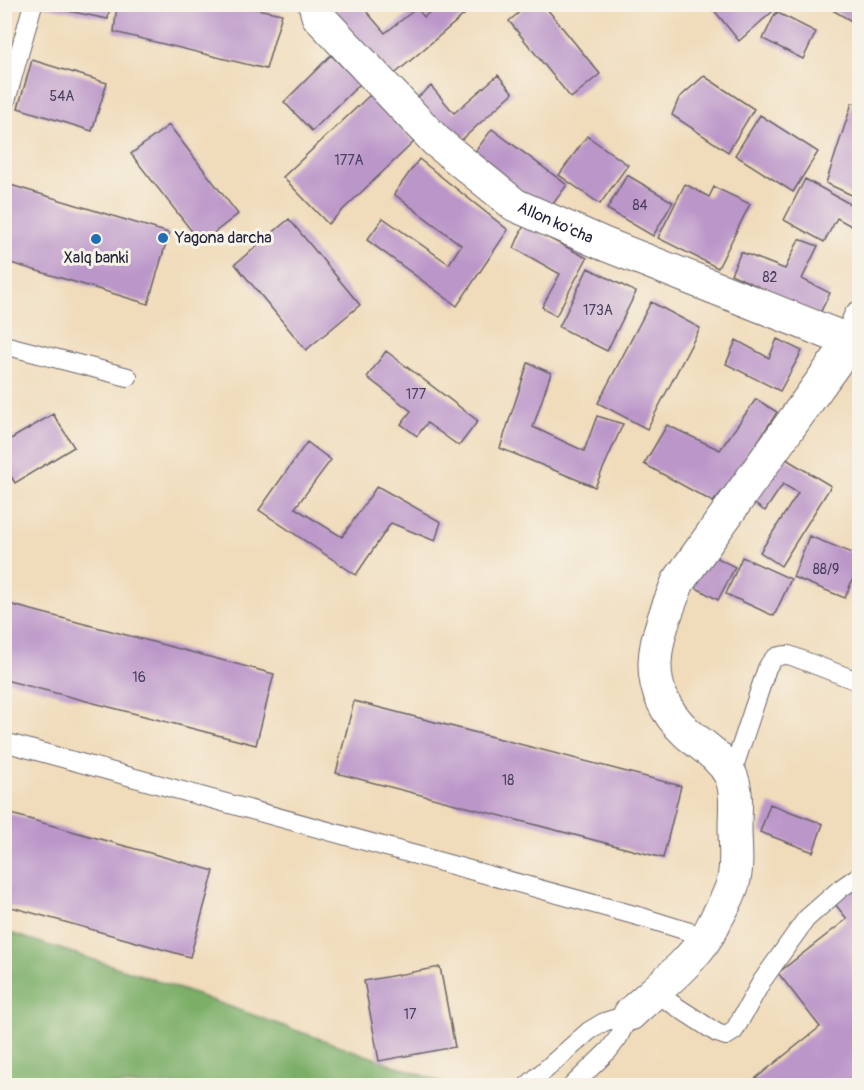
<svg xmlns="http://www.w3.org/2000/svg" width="864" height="1090" viewBox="0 0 864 1090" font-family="Pangolin,sans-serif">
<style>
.forest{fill:#7cae68;stroke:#4f6852;stroke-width:1.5}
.building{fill:#bb96c9}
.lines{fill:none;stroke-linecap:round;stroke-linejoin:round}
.service-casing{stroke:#6a6367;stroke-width:20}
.minor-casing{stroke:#6a6367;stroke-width:35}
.service{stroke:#fff;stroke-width:18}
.minor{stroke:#fff;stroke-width:33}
.poi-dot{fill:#1f6fb2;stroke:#f7f3e8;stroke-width:2}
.labels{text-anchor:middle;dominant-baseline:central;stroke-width:6;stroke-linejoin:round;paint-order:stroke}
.number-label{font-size:14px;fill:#483f5e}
.street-label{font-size:16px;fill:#22223b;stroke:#f7f3e8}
.poi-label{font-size:16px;fill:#22223b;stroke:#f7f3e8;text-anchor:start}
</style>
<rect width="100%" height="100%" fill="#f7f3e8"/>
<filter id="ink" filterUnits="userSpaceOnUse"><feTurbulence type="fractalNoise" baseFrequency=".0167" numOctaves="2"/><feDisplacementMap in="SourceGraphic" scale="12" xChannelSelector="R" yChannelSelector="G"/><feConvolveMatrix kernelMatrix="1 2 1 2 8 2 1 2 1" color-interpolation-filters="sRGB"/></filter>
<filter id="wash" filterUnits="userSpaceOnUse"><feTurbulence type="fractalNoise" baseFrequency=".008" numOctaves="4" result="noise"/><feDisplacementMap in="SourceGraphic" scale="24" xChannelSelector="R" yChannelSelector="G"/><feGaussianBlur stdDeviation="1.35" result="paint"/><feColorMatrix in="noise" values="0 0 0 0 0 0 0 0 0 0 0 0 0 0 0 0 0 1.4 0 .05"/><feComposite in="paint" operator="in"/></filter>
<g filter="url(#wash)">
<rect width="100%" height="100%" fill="#f0dbba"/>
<path class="forest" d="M 4,931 L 138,974 L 450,1085 L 5,1085 Z"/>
<g id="blocks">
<path class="building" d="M 43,4 L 110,4 L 108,19 L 43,6 Z
M 117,4 L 232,4 L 282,14 L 266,69 L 114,32 Z
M 343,4 L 360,4 L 385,33 L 417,8 L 424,17 L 439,4 L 471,4 L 473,7 L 390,78 L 334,12 Z
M 529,4 L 543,4 L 600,74 L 571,98 L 509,21 Z
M 709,4 L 781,4 L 739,41 Z
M 822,4 L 860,4 L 860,26 Z
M 776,12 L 816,32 L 803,59 L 763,39 Z
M 331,55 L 360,84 L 312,131 L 284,102 Z
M 32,60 L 107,83 L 92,131 L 18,108 Z
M 498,75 L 513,93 L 455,146 L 412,102 L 431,86 L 454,113 Z
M 704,76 L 754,109 L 728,152 L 672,115 L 679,98 Z
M 370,95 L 414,142 L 328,224 L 283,177 Z
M 852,103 L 860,104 L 860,199 L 826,183 Z
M 760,115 L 818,152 L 793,192 L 735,155 Z
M 169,125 L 238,214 L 201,243 L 131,154 Z
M 492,129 L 567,185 L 544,216 L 469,160 Z
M 587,136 L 628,165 L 600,204 L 559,175 Z
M 419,159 L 508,230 L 457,306 L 367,240 L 383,218 L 449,264 L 461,245 L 394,194 Z
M 627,175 L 673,202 L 653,236 L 607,209 Z
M 805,179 L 859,209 L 855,228 L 837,218 L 824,242 L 784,220 Z
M 4,183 L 169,233 L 148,304 L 4,261 Z
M 685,184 L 709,197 L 714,187 L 750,204 L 718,268 L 658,238 Z
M 289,219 L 360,305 L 306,350 L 235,264 Z
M 524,225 L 587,258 L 556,316 L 542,307 L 560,274 L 514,248 Z
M 799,239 L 818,246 L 802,279 L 830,293 L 819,315 L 731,274 L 741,252 L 785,269 Z
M 588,268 L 636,292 L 607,351 L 559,327 Z
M 651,302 L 700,328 L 647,429 L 598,403 Z
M 777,339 L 802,351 L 780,391 L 726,364 L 736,340 L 769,358 Z
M 386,351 L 478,421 L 459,446 L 427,423 L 417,436 L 401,424 L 411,411 L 367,377 Z
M 528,363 L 551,373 L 533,427 L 584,451 L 597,416 L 623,424 L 595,487 L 500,448 Z
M 756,399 L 777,412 L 737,474 L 713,502 L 644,464 L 667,425 L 720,450 Z
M 53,414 L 74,447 L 15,483 L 4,465 L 4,443 Z
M 307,442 L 331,460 L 295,508 L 342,537 L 377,486 L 441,522 L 435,541 L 391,523 L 356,575 L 259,510 Z
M 776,453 L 831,486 L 781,566 L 760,552 L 798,493 L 783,484 L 765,511 L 747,499 Z
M 809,536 L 860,556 L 860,561 L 845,598 L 793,577 Z
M 708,553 L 735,567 L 718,600 L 691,585 Z
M 742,557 L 791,579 L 774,616 L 726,594 Z
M 5,603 L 274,674 L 256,745 L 5,680 Z
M 354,701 L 681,786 L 663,858 L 336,773 Z
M 770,804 L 823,824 L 813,852 L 760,832 Z
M 4,812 L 214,871 L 190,957 L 4,905 Z
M 853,883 L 860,892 L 860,999 L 857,1001 L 860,1005 L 860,1086 L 746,1086 L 820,1027 L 778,973 L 847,919 L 831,899 Z
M 440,967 L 455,1047 L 379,1061 L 364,981 Z"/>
</g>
</g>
<g filter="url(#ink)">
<use href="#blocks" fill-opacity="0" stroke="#6a6367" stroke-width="1.5"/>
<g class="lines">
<defs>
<path id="service" d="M 4,108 L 33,4
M 4,345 L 128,377
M 4,742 L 645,918 L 706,937
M 731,776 L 767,668 C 773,657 777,655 789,655 L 860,682
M 654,992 L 717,1033 L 726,1036 L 734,1031 L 762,981 L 806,919 L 840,889 L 860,875
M 527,1086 L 589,1031 L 604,1022 L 630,1014
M 572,1086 L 609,1050 L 618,1038 L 630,1014"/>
<g id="minor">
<path id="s1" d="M 315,4 L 318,16 L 436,141 L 515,205 L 604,244 L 860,345"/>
<path d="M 630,1014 C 654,991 689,965 707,936 C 712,929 715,920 720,912 C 725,903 730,893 733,883 C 738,866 735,846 735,828 C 735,811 738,790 730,774 C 720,756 702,746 687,733 C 636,685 656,637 678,582 L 850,342 L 860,318"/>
</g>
</defs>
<use href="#service" class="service-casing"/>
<use href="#minor" class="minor-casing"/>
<use href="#service" class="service"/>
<use href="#minor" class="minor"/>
</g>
</g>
<g class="poi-dot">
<circle cx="163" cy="238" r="6"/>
<circle cx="96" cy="239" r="6"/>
</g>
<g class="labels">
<g class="number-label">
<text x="62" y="96">54A</text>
<text x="349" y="160">177A</text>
<text x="640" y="205">84</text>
<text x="770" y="277">82</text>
<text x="598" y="310">173A</text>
<text x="416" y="394">177</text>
<text x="826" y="569">88/9</text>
<text x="139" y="677">16</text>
<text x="508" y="780">18</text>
<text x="410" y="1014">17</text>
</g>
<g class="street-label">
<text stroke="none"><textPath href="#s1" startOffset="330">Allon ko'cha</textPath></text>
</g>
<g class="poi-label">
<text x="175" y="238">Yagona darcha</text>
<text x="96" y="258" text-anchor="middle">Xalq banki</text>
</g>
</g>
<rect width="864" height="1090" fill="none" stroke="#f7f3e8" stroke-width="24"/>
</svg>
